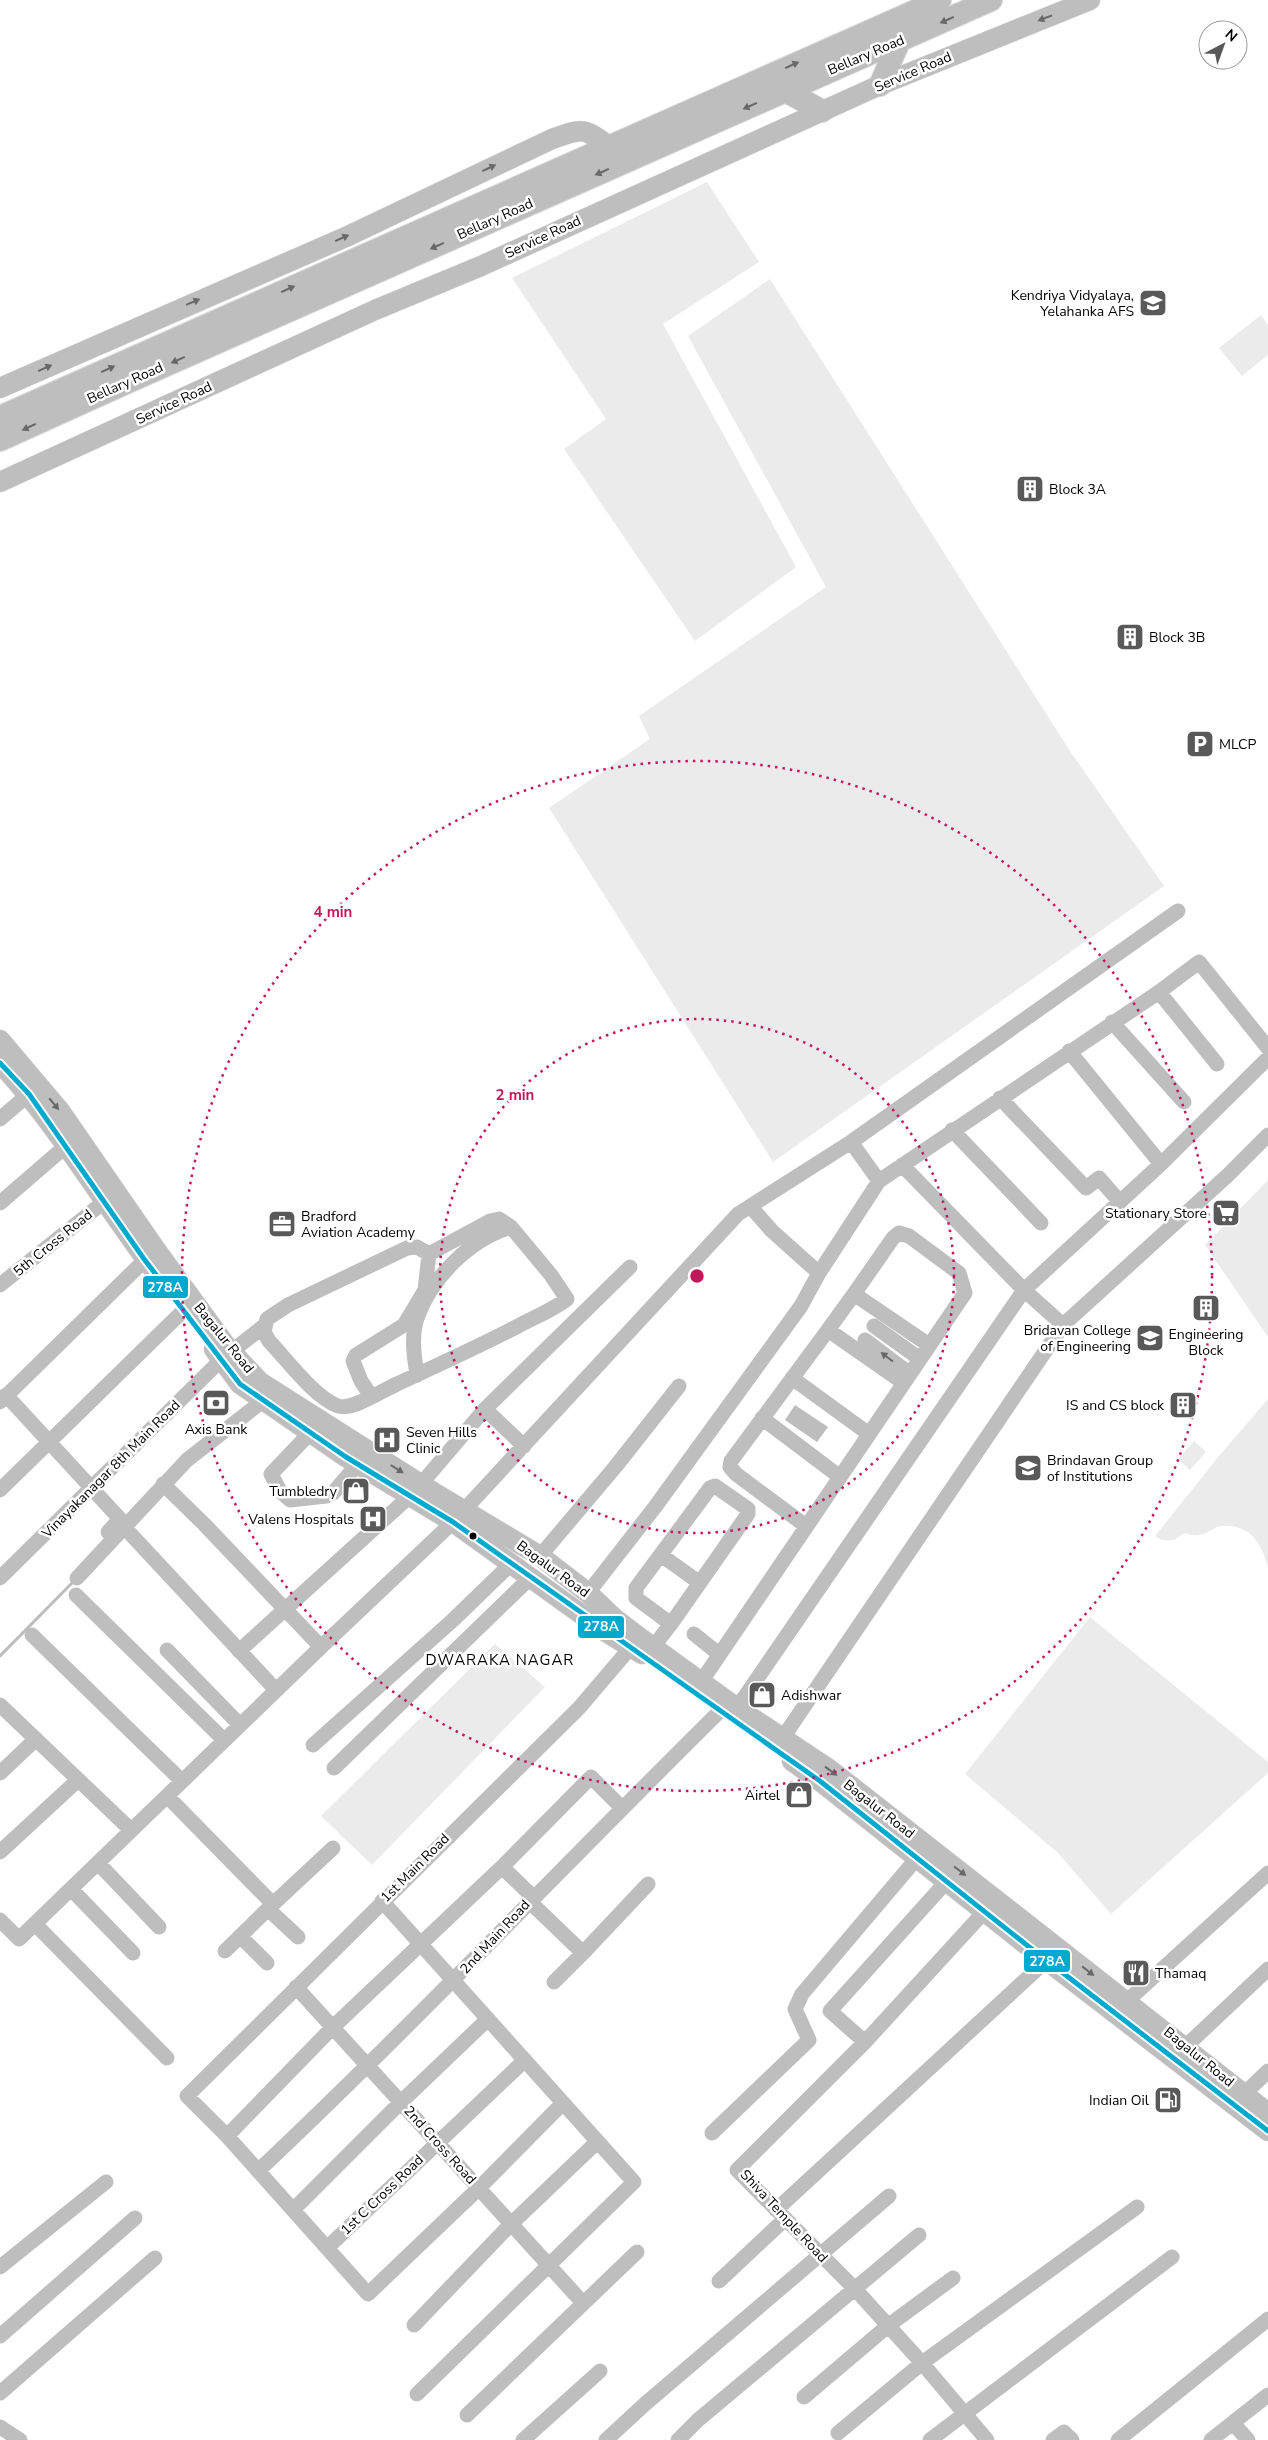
<svg xmlns="http://www.w3.org/2000/svg" width="1268" height="2440" viewBox="0 0 1268 2440" font-family="'Nunito Sans',sans-serif">
<style>
.green{fill:#ebebeb}
.water{fill:#bdbdbd}
.lines{fill:none;stroke-linecap:round;stroke-linejoin:round}
.stream{stroke:#bdbdbd;stroke-width:3}
.major-casing{stroke:#dbdbdb;stroke-width:21}
.highway-casing{stroke:#dbdbdb;stroke-width:24}
.minor{stroke:#bebebe;stroke-width:15}
.major{stroke:#bebebe;stroke-width:20}
.highway{stroke:#bebebe;stroke-width:22}
.bus-1-casing{stroke:#fff;stroke-width:9}
.bus-1{stroke:#00a9ce;stroke-width:5}
.oneway{fill:#686868}
.ring{fill:none;stroke:#c2185b;stroke-width:2.5;stroke-dasharray:2.5 5}
.bus-dot{fill:#000;stroke:#fff;stroke-width:2}
.labels{text-anchor:middle;dominant-baseline:central;stroke-width:5;stroke-linejoin:round;paint-order:stroke}
.street-label{font-size:14px;fill:#000;stroke:#fff}
.poi-label{font-size:14px;fill:#000;stroke:#fff;text-anchor:end}
.neighbourhood-label{font-size:15px;letter-spacing:1px;fill:#000;stroke:#fff}
.centre{fill:#c2185b;stroke:#fff;stroke-width:2.5}
.ring-label{font-size:15px;text-anchor:middle;font-weight:bold;fill:#c2185b;stroke:#fff;stroke-width:5;stroke-linejoin:round;paint-order:stroke}
.line-badge{stroke:#fff;stroke-width:2}
.badge-label{font-size:14px;text-anchor:middle;font-weight:bold;fill:#fff}
</style>
<rect width="100%" height="100%" fill="#fff"/>
<path class="green" d="M 707,182 L 759,262 L 663,324 L 796,567 L 695,641 L 564,449 L 606,419 L 512,278 Z
M 770,279 L 1068,748 L 1164,886 L 773,1162 L 549,808 L 650,739 L 639,716 L 826,587 L 688,336 Z
M 1261,315 L 1268,325 L 1268,355 L 1242,376 L 1219,348 Z
M 1268,1180 L 1268,1337 L 1205,1245 Z
M 1268,1399 L 1268,1568 C 1263,1548 1255,1530 1232,1526 C 1228,1526 1221,1525 1217,1527 C 1205,1534 1198,1538 1184,1533 C 1175,1542 1165,1543 1155,1536 L 1219,1456 Z
M 1194,1441 L 1206,1452 L 1190,1470 L 1178,1459 Z
M 1090,1617 L 1268,1762 L 1268,1773 L 1111,1914 L 1058,1853 L 965,1774 Z
M 495,1644 L 545,1687 L 372,1865 L 321,1816 Z"/>
<path class="water" d="M 795,1405 L 828,1427 L 817,1442 L 785,1420 Z"/>
<g class="lines">
<path class="stream" d="M 0,1656 L 73,1582"/>
<defs>
<path id="major" d="M 0,388 L 348,236 L 552,139 C 583,128 583,127 610,147
M 0,482 L 375,310 L 481,266 L 880,85 L 1090,0
M 0,1040 L 60,1111 L 156,1250 L 227,1347 L 260,1382 L 433,1492 L 540,1556 L 588,1593 L 614,1618 L 639,1637 L 737,1708 L 829,1769 L 1268,2113
M 0,1063 C 63,1131 109,1213 166,1286
M 214,1349 L 240,1384 L 346,1457 L 453,1522 L 606,1632 L 642,1654
M 792,1761 L 820,1781 L 1028,1946 L 1268,2131"/>
<path id="highway" d="M 880,85 L 899,42
M 784,90 L 822,111
M 0,417 L 940,0
M 0,440 L 128,382 L 991,0"/>
</defs>
<use href="#major" class="major-casing"/>
<use href="#highway" class="highway-casing"/>
<path class="minor" d="M 1159,992 L 1217,1064
M 1112,1022 L 1184,1102
M 1069,1051 L 1161,1164
M 1000,1098 L 1086,1188 L 1099,1178 L 1120,1202
M 0,1119 L 29,1094
M 952,1130 L 1041,1223
M 902,1165 L 1024,1290 L 1063,1325 L 1227,1176 L 1268,1135
M 879,1181 L 1159,992 L 1199,962 L 1268,1048
M 0,1203 L 66,1146
M 751,1207 L 772,1231 L 819,1273
M 429,1254 L 490,1221 L 499,1219 L 511,1227
M 0,1285 L 105,1201
M 874,1326 L 920,1359
M 828,1330 L 854,1294
M 865,1340 L 910,1374
M 792,1378 L 869,1434
M 6,1395 L 120,1519 L 108,1532
M 371,1396 L 361,1381 L 353,1361 L 356,1355 L 404,1325 L 425,1290 L 429,1254 L 417,1247 L 407,1248 L 288,1305 L 267,1319 L 264,1332 L 269,1341 C 287,1360 315,1398 338,1406 C 352,1411 383,1390 397,1384 C 438,1365 480,1346 520,1325 C 535,1317 553,1310 567,1299 L 551,1275 L 511,1227 C 470,1239 431,1278 417,1318 C 411,1336 414,1356 417,1375
M 0,1402 L 153,1252
M 485,1409 L 524,1446
M 762,1418 L 840,1477
M 311,1432 L 271,1474 L 280,1491 L 290,1500 L 326,1496 L 333,1493 L 357,1465
M 421,1484 L 485,1409 L 630,1267
M 0,1490 L 185,1309
M 806,1526 L 736,1474 L 730,1467 L 731,1461 L 828,1330 L 904,1383
M 124,1527 L 276,1690
M 661,1555 L 700,1583
M 540,1556 L 616,1466 L 679,1386
M 0,1578 L 222,1359 L 264,1326
M 77,1578 L 187,1460 L 264,1400
M 588,1593 L 655,1507 L 801,1306 L 819,1273 L 879,1181 L 851,1142
M 76,1595 L 224,1740
M 694,1634 L 719,1654
M 32,1635 L 182,1781
M 321,1647 L 453,1522 L 738,1214 L 851,1142 L 1178,911
M 653,1647 L 671,1624 L 636,1598 L 636,1588 L 710,1488 L 715,1486 L 748,1509 L 748,1514 L 671,1624
M 167,1650 L 240,1725
M 239,1651 L 410,1496
M 701,1682 L 965,1293 L 959,1273 L 909,1236 L 899,1233 L 893,1238 L 854,1294 L 929,1345
M 0,1705 L 131,1830
M 737,1708 L 1024,1290 L 1161,1164 L 1268,1058
M 782,1739 L 1063,1325
M 313,1745 L 453,1620 L 512,1563
M 334,1768 L 531,1577
M 0,1773 L 36,1739
M 167,1796 L 273,1904 L 333,1848
M 0,1852 L 78,1780
M 98,1863 L 159,1927
M 502,1867 L 591,1777 L 622,1808
M 71,1889 L 133,1953
M 533,1897 L 502,1867 L 333,2027 L 227,2136 L 187,2096 L 579,1708 L 637,1640
M 382,1901 L 634,2182 L 417,2394
M 529,1901 L 583,1953 L 648,1884
M 268,1909 L 298,1937
M 985,1911 L 865,2042 L 737,2170 L 855,2289 L 922,2363 L 987,2440
M 0,1920 L 19,1939 L 321,1647 L 204,1524 L 163,1484
M 35,1924 L 167,2058
M 240,1936 L 267,1963
M 225,1951 L 273,1904
M 554,1982 L 583,1953
M 296,1987 L 583,2303
M 1127,2001 L 1268,1873
M 865,2042 L 830,2011 L 947,1881
M 1185,2047 L 1268,1969
M 1237,2101 L 1268,2071
M 712,2133 L 809,2040 L 795,2009 L 802,1994 L 923,1851
M 227,2136 L 368,2294 L 479,2188 L 563,2103
M 258,2171 C 416,2022 565,1864 720,1711 L 722,1697
M 293,2210 L 401,2102 L 488,2019
M 776,2210 L 1047,1960
M 327,2248 L 525,2060
M 0,2267 L 106,2182
M 719,2281 L 785,2219
M 414,2325 L 511,2224 L 597,2142
M 0,2336 L 135,2218
M 0,2393 L 155,2258
M 804,2397 L 889,2325 L 953,2278
M 467,2415 L 637,2252
M 1233,2423 L 1248,2440
M 0,2427 L 20,2440
M 838,2433 L 922,2363 L 1137,2207
M 523,2440 L 600,2371
M 606,2440 L 645,2404 L 889,2196
M 678,2440 L 698,2420 L 919,2235
M 930,2440 L 1172,2257
M 1053,2440 L 1064,2432 L 1072,2440
M 1118,2440 L 1268,2319
M 1211,2440 L 1268,2395"/>
<use href="#major" class="major"/>
<use href="#highway" class="highway"/>
<defs>
<path id="bus-1" d="M 0,1063 L 29,1094 L 144,1259 L 240,1384 L 346,1457 L 453,1522 L 820,1781 L 1028,1946 L 1268,2131"/>
</defs>
<use href="#bus-1" class="bus-1-casing"/>
<use href="#bus-1" class="bus-1"/>
</g>
<defs><path id="oneway-solid" d="M-6-.8H1V-3.2L6.5 0L1 3.2V.8H-6Z" transform="scale(1.25)"/></defs>
<g class="oneway">
<use href="#oneway-solid" transform="translate(1045 18) rotate(159)"/>
<use href="#oneway-solid" transform="translate(947 20) rotate(156)"/>
<use href="#oneway-solid" transform="translate(792 65) rotate(-24)"/>
<use href="#oneway-solid" transform="translate(750 106) rotate(156)"/>
<use href="#oneway-solid" transform="translate(489 168) rotate(-25)"/>
<use href="#oneway-solid" transform="translate(602 172) rotate(156)"/>
<use href="#oneway-solid" transform="translate(342 238) rotate(-24)"/>
<use href="#oneway-solid" transform="translate(437 246) rotate(156)"/>
<use href="#oneway-solid" transform="translate(288 289) rotate(-24)"/>
<use href="#oneway-solid" transform="translate(193 302) rotate(-23)"/>
<use href="#oneway-solid" transform="translate(178 360) rotate(156)"/>
<use href="#oneway-solid" transform="translate(45 368) rotate(-24)"/>
<use href="#oneway-solid" transform="translate(108 369) rotate(-24)"/>
<use href="#oneway-solid" transform="translate(29 427) rotate(155)"/>
<use href="#oneway-solid" transform="translate(54 1104) rotate(50)"/>
<use href="#oneway-solid" transform="translate(887 1357) rotate(-143)"/>
<use href="#oneway-solid" transform="translate(397 1469) rotate(32)"/>
<use href="#oneway-solid" transform="translate(831 1771) rotate(36)"/>
<use href="#oneway-solid" transform="translate(960 1871) rotate(37)"/>
<use href="#oneway-solid" transform="translate(1088 1971) rotate(38)"/>
</g>
<g class="ring">
<circle cx="697" cy="1276" r="257"/>
<circle cx="697" cy="1276" r="515"/>
</g>
<defs>
<symbol id="school-square" viewBox="-11 -11 22 22"><rect x="-9" y="-9" width="18" height="18" rx="4" fill="#595959" stroke="#fff"/><path d="M0-5L7-2L0 1L-7-2ZM-4 1L0 2.5L4 1V4Q0 6-4 4Z" fill="#fff"/></symbol>
<symbol id="building-square" viewBox="-11 -11 22 22"><rect x="-9" y="-9" width="18" height="18" rx="4" fill="#595959" stroke="#fff"/><path d="M-4-6H4V6H1V3H-1V6H-4ZM-2.5-4.3h1.7v1.8h-1.7ZM.8-4.3h1.7v1.8H.8ZM-2.5-1h1.7V.8h-1.7ZM.8-1h1.7V.8H.8Z" fill="#fff"/></symbol>
<symbol id="parking-square" viewBox="-11 -11 22 22"><rect x="-9" y="-9" width="18" height="18" rx="4" fill="#595959" stroke="#fff"/><path d="M-3.5-5.5H1a3.5 3.5 0 0 1 0 7H-1V5.5H-3.5ZM-1-3.4V-.6H.8a1.4 1.4 0 0 0 0-2.8Z" fill="#fff"/></symbol>
<symbol id="supermarket-square" viewBox="-11 -11 22 22"><rect x="-9" y="-9" width="18" height="18" rx="4" fill="#595959" stroke="#fff"/><path d="M-6-5.5h2.5l.6 2H6L4.5 2H-2.5L-4.4-4H-6ZM-1.5 3.2a1.3 1.3 0 1 0 .1 0ZM3 3.2a1.3 1.3 0 1 0 .1 0Z" fill="#fff"/></symbol>
<symbol id="office-square" viewBox="-11 -11 22 22"><rect x="-9" y="-9" width="18" height="18" rx="4" fill="#595959" stroke="#fff"/><path d="M-6-3h4V-5.5h4V-3h4V5H-6ZM-1-4.5V-3h2v-1.5ZM-6 0V1H6V0Z" fill="#fff"/></symbol>
<symbol id="university-square" viewBox="-11 -11 22 22"><rect x="-9" y="-9" width="18" height="18" rx="4" fill="#595959" stroke="#fff"/><path d="M0-5L7-2L0 1L-7-2ZM-4 1L0 2.5L4 1V4Q0 6-4 4Z" fill="#fff"/></symbol>
<symbol id="bank-square" viewBox="-11 -11 22 22"><rect x="-9" y="-9" width="18" height="18" rx="4" fill="#595959" stroke="#fff"/><path d="M-6-4H6V4H-6ZM0-2.3a2.3 2.3 0 1 0 0 4.6a2.3 2.3 0 1 0 0-4.6Z" fill="#fff"/></symbol>
<symbol id="hospital-square" viewBox="-11 -11 22 22"><rect x="-9" y="-9" width="18" height="18" rx="4" fill="#595959" stroke="#fff"/><path d="M-5-5h3v3.5h4V-5h3V5h-3V1.5h-4V5h-3Z" fill="#fff"/></symbol>
<symbol id="shop-square" viewBox="-11 -11 22 22"><rect x="-9" y="-9" width="18" height="18" rx="4" fill="#595959" stroke="#fff"/><path d="M-5-2.5h2.3a2.7 3.5 0 0 1 5.4 0H5L5.5 6h-11ZM-1.5-2.5h3a1.5 2.3 0 0 0-3 0Z" fill="#fff"/></symbol>
<symbol id="restaurant-square" viewBox="-11 -11 22 22"><rect x="-9" y="-9" width="18" height="18" rx="4" fill="#595959" stroke="#fff"/><path d="M-5-6h1v4h1v-4h1v4h1v-4h1v5L-1.5 .5V6h-2V.5L-5-1ZM5-6V6H3V1.5H1.5Q1.5-4 5-6Z" fill="#fff"/></symbol>
<symbol id="fuel-square" viewBox="-11 -11 22 22"><rect x="-9" y="-9" width="18" height="18" rx="4" fill="#595959" stroke="#fff"/><path d="M-5.5-6h7V0h2V4h1.3V-2.5L3-4.5l.8-.8L6-3V5H2.5V1h-1V6h-7ZM-4.2-4.7v3.2H.2V-4.7Z" fill="#fff"/></symbol>
</defs>
<g fill-rule="evenodd">
<use href="#school-square" x="1137" y="287" width="32" height="32"/>
<use href="#building-square" x="1014" y="473" width="32" height="32"/>
<use href="#building-square" x="1114" y="621" width="32" height="32"/>
<use href="#parking-square" x="1184" y="728" width="32" height="32"/>
<use href="#supermarket-square" x="1210" y="1197" width="32" height="32"/>
<use href="#office-square" x="266" y="1208" width="32" height="32"/>
<use href="#building-square" x="1190" y="1292" width="32" height="32"/>
<use href="#university-square" x="1134" y="1322" width="32" height="32"/>
<use href="#bank-square" x="200" y="1387" width="32" height="32"/>
<use href="#building-square" x="1167" y="1389" width="32" height="32"/>
<use href="#hospital-square" x="371" y="1424" width="32" height="32"/>
<use href="#university-square" x="1012" y="1452" width="32" height="32"/>
<use href="#shop-square" x="340" y="1475" width="32" height="32"/>
<use href="#hospital-square" x="357" y="1503" width="32" height="32"/>
<use href="#shop-square" x="746" y="1679" width="32" height="32"/>
<use href="#shop-square" x="783" y="1779" width="32" height="32"/>
<use href="#restaurant-square" x="1120" y="1957" width="32" height="32"/>
<use href="#fuel-square" x="1152" y="2084" width="32" height="32"/>
</g>
<circle class="bus-dot" cx="473" cy="1536" r="4.5"/>
<g class="labels">
<g class="street-label">
<text transform="translate(866 55) rotate(-23)">Bellary Road</text>
<text transform="translate(913 72) rotate(-23)">Service Road</text>
<text transform="translate(495 219) rotate(-24)">Bellary Road</text>
<text transform="translate(543 237) rotate(-25)">Service Road</text>
<text transform="translate(125 383) rotate(-24)">Bellary Road</text>
<text transform="translate(174 403) rotate(-25)">Service Road</text>
<text transform="translate(53 1243) rotate(-39)">5th Cross Road</text>
<text transform="translate(224 1338) rotate(51)">Bagalur Road</text>
<text transform="translate(111 1469) rotate(-45)">Vinayakanagar 8th Main Road</text>
<text transform="translate(553 1569) rotate(36)">Bagalur Road</text>
<text transform="translate(879 1809) rotate(38)">Bagalur Road</text>
<text transform="translate(415 1868) rotate(-45)">1st Main Road</text>
<text transform="translate(495 1937) rotate(-47)">2nd Main Road</text>
<text transform="translate(1199 2057) rotate(39)">Bagalur Road</text>
<text transform="translate(440 2145) rotate(48)">2nd Cross Road</text>
<text transform="translate(382 2195) rotate(-44)">1st C Cross Road</text>
<text transform="translate(784 2216) rotate(47)">Shiva Temple Road</text>
</g>
<g class="poi-label">
<text x="1134" y="295">Kendriya Vidyalaya,<tspan x="1134" dy="16">Yelahanka AFS</tspan></text>
<text x="1049" y="489" text-anchor="start">Block 3A</text>
<text x="1149" y="637" text-anchor="start">Block 3B</text>
<text x="1219" y="744" text-anchor="start">MLCP</text>
<text x="1207" y="1213">Stationary Store</text>
<text x="301" y="1216" text-anchor="start">Bradford<tspan x="301" dy="16">Aviation Academy</tspan></text>
<text x="1131" y="1330">Bridavan College<tspan x="1131" dy="16">of Engineering</tspan></text>
<text x="1206" y="1334" text-anchor="middle">Engineering<tspan x="1206" dy="16">Block</tspan></text>
<text x="1164" y="1405">IS and CS block</text>
<text x="216" y="1429" text-anchor="middle">Axis Bank</text>
<text x="406" y="1432" text-anchor="start">Seven Hills<tspan x="406" dy="16">Clinic</tspan></text>
<text x="1047" y="1460" text-anchor="start">Brindavan Group<tspan x="1047" dy="16">of Institutions</tspan></text>
<text x="337" y="1491">Tumbledry</text>
<text x="354" y="1519">Valens Hospitals</text>
<text x="781" y="1695" text-anchor="start">Adishwar</text>
<text x="780" y="1795">Airtel</text>
<text x="1155" y="1973" text-anchor="start">Thamaq</text>
<text x="1149" y="2100">Indian Oil</text>
</g>
<g class="neighbourhood-label">
<text x="500" y="1660">DWARAKA NAGAR</text>
</g>
</g>
<circle cx="697" cy="1276" r="8" class="centre"/>
<g class="ring-label">
<text x="333" y="917">4 min</text>
<text x="515" y="1100">2 min</text>
</g>
<g class="line-badge">
<rect x="142" y="1275" width="47" height="24" rx="5" fill="#00a9ce"/>
<rect x="577" y="1615" width="48" height="24" rx="5" fill="#00a9ce"/>
<rect x="1023" y="1949" width="48" height="24" rx="5" fill="#00a9ce"/>
</g>
<g class="badge-label">
<text x="165" y="1292">278A</text>
<text x="601" y="1631">278A</text>
<text x="1047" y="1966">278A</text>
</g>
<g transform="translate(1223 45) rotate(41)"><circle r="24" fill="#ffffff" stroke="#999999"/>
<path d="M0-4L9 19L0 12L-9 19Z" fill="#595959"/>
<text y="-8" font-size="14" font-weight="bold" text-anchor="middle" fill="#000000">N</text>
</g>
</svg>
